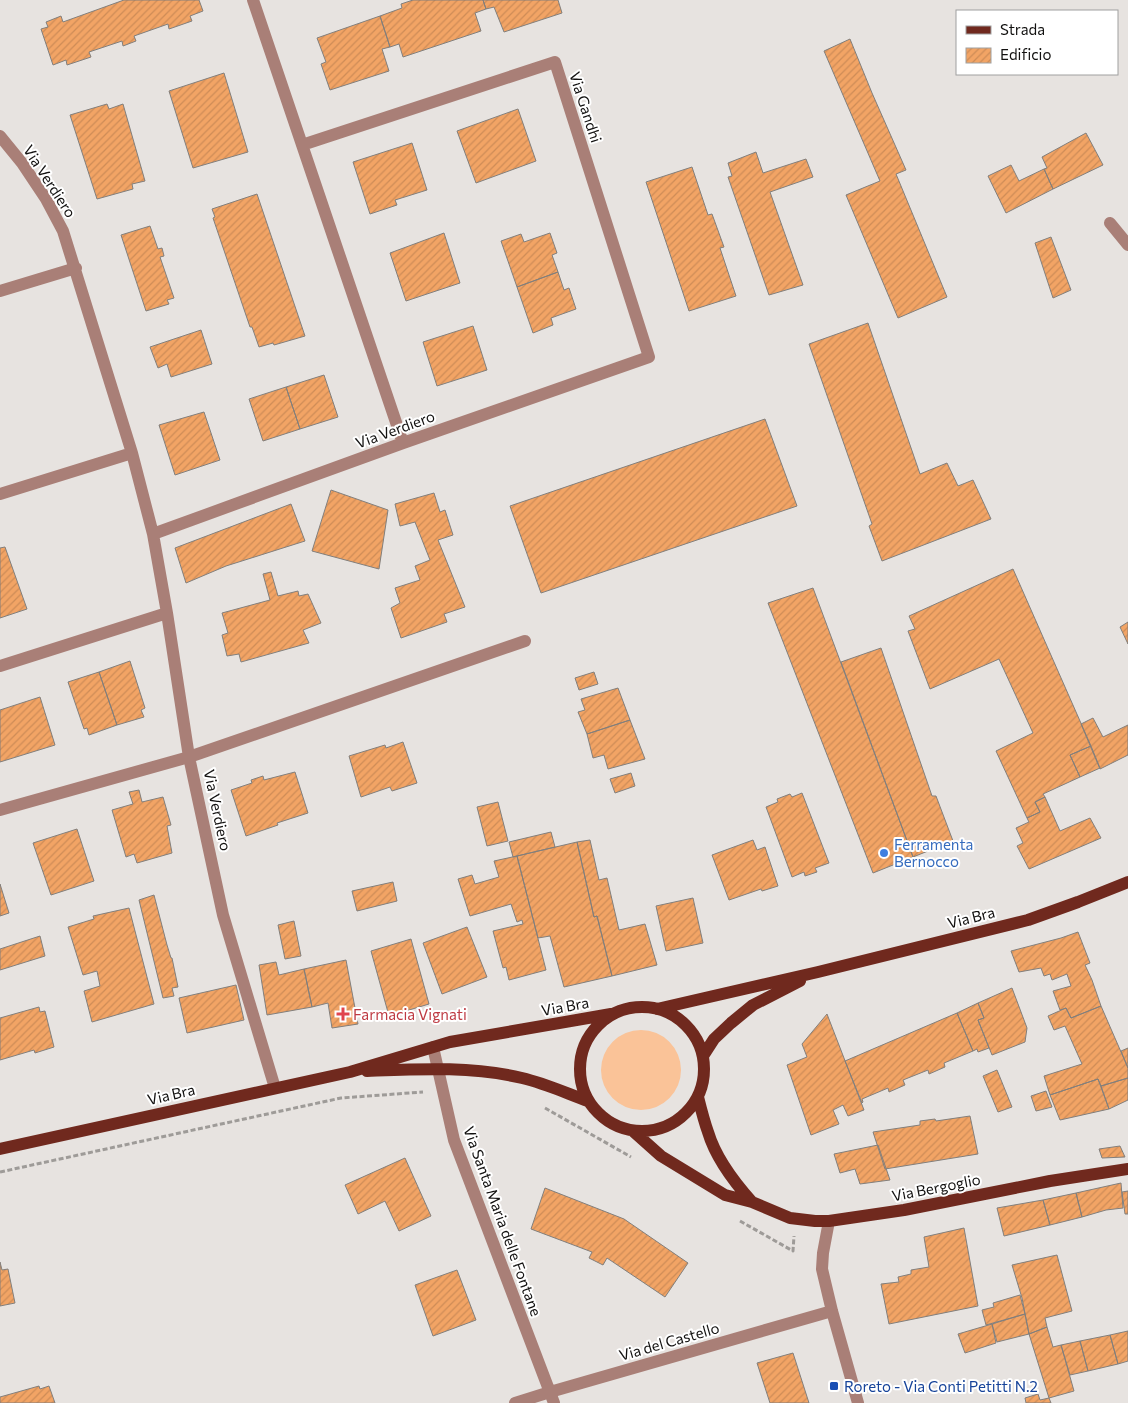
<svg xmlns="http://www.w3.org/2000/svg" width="1128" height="1403" viewBox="0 0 1128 1403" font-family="Commissioner,sans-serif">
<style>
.green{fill:#fac398}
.building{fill:url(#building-hatch);stroke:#827f7c}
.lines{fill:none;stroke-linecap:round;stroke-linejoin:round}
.path{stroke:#9e9b98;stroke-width:3;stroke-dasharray:5 2.5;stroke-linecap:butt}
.minor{stroke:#a97f77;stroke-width:12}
.major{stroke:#70291e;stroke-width:12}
.shop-dot{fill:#3f7fe0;stroke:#fff;stroke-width:2}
.health-dot{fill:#e0444e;stroke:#fff;stroke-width:2}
.transit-dot{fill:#1a4fb4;stroke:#fff;stroke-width:2}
.labels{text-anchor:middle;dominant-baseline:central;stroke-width:4;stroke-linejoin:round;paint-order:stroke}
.street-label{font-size:15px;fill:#121110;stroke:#fff}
.shop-label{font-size:15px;fill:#366cbe;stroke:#fff;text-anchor:start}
.health-label{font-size:15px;fill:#be3a42;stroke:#fff;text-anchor:start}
.transit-label{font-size:15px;fill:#164399;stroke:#fff;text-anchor:start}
</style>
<defs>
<pattern id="building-hatch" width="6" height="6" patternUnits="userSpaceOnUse" patternTransform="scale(1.25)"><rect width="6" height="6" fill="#f2a465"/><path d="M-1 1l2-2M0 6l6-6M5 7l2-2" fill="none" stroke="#ce8c57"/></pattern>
</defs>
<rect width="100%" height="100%" fill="#e7e3e0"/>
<path class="green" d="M601 1070a40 40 0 1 1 80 0a40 40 0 1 1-80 0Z"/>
<path class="building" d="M 124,0 L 199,0 L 203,11 L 190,16 L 192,21 L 169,29 L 168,24 L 134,36 L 136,41 L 123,46 L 122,41 L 89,52 L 91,57 L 67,65 L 66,60 L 53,65 L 41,29 L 48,27 L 46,22 L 61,16 L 63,22 Z
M 413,0 L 483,0 L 486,9 L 475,13 L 481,31 L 403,57 L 399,44 L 390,47 L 380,16 L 402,8 L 401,4 Z
M 483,0 L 558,0 L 562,13 L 504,32 L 494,7 L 486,9 Z
M 380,16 L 390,47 L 382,49 L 389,71 L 330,90 L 321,64 L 326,62 L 317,38 Z
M 850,39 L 872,93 L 906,170 L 896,174 L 947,297 L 898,318 L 846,195 L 880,181 L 824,51 Z
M 224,73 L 248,152 L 193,168 L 169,91 Z
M 107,104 L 109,109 L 123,104 L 145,181 L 132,184 L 133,189 L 97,199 L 70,115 Z
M 518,109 L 536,161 L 476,183 L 457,131 Z
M 1086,133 L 1103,165 L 1053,189 L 1044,169 L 1047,168 L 1042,157 Z
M 412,143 L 427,190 L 395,200 L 397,205 L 370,214 L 353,162 Z
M 756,152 L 763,173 L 806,159 L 813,177 L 770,192 L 803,285 L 769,295 L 728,177 L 732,176 L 728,163 Z
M 1011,165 L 1019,181 L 1044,169 L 1053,189 L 1006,213 L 988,176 Z
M 692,167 L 708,215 L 712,214 L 724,247 L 720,248 L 736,296 L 689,311 L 646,182 Z
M 257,194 L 305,336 L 274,345 L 273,343 L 259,347 L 252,327 L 250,327 L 213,218 L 215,217 L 212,209 Z
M 150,226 L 158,249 L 162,248 L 164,256 L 160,257 L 174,298 L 167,300 L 169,304 L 146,311 L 121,235 Z
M 444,233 L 460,283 L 406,301 L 390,253 Z
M 550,233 L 557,253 L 552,255 L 558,272 L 517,287 L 501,241 L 521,234 L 524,242 Z
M 1051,237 L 1071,290 L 1053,298 L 1035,243 Z
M 558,272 L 564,290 L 569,288 L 576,309 L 551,318 L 553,325 L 533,333 L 517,287 Z
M 868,323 L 920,474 L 947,463 L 958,486 L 973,480 L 991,519 L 882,561 L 869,526 L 872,524 L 809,344 Z
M 473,326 L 487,370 L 437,386 L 423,342 Z
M 201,330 L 212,364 L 171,377 L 167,364 L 158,368 L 150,347 Z
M 324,375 L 338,417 L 300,429 L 286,387 Z
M 286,387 L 300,429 L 263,441 L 249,399 Z
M 204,412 L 220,460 L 175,475 L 159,425 Z
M 765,419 L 797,506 L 541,593 L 510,506 Z
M 331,490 L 388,510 L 379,569 L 312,551 Z
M 434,493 L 440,512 L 445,510 L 453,535 L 438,540 L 465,607 L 444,614 L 447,622 L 401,638 L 391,608 L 400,603 L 395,588 L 420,580 L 415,566 L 430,560 L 415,522 L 400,526 L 395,504 Z
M 291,504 L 305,541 L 226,566 L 186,583 L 175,548 Z
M 5,547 L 27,609 L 0,618 L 0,548 Z
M 1013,569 L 1091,746 L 1070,755 L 1080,777 L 1043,794 L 1045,797 L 1035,802 L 1040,812 L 1027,818 L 996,751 L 1033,733 L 999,659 L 930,689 L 908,631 L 915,629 L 909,616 Z
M 271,572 L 278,596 L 298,591 L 299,596 L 308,594 L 321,623 L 303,630 L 309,643 L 241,662 L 239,654 L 227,656 L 222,635 L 228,633 L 222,613 L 270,600 L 263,574 Z
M 813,588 L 913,857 L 873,873 L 768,603 Z
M 1128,622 L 1128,644 L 1120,627 Z
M 881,648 L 932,796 L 936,796 L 953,841 L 913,857 L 841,662 Z
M 130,661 L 145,708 L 141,710 L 144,717 L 117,725 L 99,672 Z
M 99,672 L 117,725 L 89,735 L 87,728 L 84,729 L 68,682 Z
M 594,672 L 598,684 L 579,690 L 575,678 Z
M 618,688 L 630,720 L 587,734 L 578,712 L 585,710 L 581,699 Z
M 40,697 L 55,745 L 0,762 L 0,710 Z
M 1093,718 L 1103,737 L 1128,725 L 1128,755 L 1100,769 L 1081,724 Z
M 630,720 L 645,759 L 608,769 L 604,755 L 593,758 L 587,734 Z
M 403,742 L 417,783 L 392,791 L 390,787 L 361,797 L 349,756 L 385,745 L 386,748 Z
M 1091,746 L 1100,768 L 1080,777 L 1070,755 Z
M 295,772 L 308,813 L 277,823 L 278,825 L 246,836 L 231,790 L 252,783 L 251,780 L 263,776 L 264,780 Z
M 631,773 L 635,786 L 615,793 L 610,779 Z
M 139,790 L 142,802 L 163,797 L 171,825 L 167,826 L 172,853 L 137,863 L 134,854 L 126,857 L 112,810 L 133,804 L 129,792 Z
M 802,793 L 829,863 L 815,868 L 817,872 L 805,876 L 804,872 L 792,877 L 766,807 L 778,802 L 777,799 L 790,794 L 792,797 Z
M 1045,797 L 1060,831 L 1090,818 L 1101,838 L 1029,869 L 1017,846 L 1023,843 L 1016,828 L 1029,822 L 1027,818 L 1040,812 L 1035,802 Z
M 498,802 L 508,841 L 487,846 L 477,807 Z
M 77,829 L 94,881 L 51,895 L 33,843 Z
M 551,832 L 555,847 L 513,857 L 509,842 Z
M 590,840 L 599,880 L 607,878 L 619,930 L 645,924 L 657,965 L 612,976 L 597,916 L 594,917 L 577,842 Z
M 753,840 L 757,850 L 765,847 L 778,886 L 762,891 L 761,889 L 729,900 L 712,855 Z
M 577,842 L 594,917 L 597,916 L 612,976 L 564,987 L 550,936 L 538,938 L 517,856 Z
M 517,856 L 546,970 L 509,980 L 506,967 L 503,968 L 493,931 L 523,924 L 522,920 L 517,922 L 511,904 L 470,916 L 458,879 L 472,875 L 475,884 L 499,877 L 494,861 Z
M 393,882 L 397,901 L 357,911 L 352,891 Z
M 0,884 L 9,913 L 0,916 Z
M 154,895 L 167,945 L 171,958 L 172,958 L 178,987 L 172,988 L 174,996 L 163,998 L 139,900 Z
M 693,898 L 703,943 L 666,951 L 656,906 Z
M 129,908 L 154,1004 L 92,1022 L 84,991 L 100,986 L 97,971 L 83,975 L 68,927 L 94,919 L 93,916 Z
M 294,921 L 301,956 L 285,959 L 278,925 Z
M 467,927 L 487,977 L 442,994 L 423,943 Z
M 1078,932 L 1090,963 L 1085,965 L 1092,980 L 1101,1006 L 1071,1018 L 1066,1008 L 1060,1010 L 1053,991 L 1071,986 L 1067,974 L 1052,980 L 1050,974 L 1044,976 L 1041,968 L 1019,972 L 1011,951 L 1061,938 Z
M 40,936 L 45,956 L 0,970 L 0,949 Z
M 411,939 L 429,1004 L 389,1016 L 371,951 Z
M 346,960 L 358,1024 L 332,1028 L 328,1003 L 312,1007 L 304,969 Z
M 276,962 L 279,975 L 304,969 L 312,1007 L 267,1015 L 259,965 Z
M 236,985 L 244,1020 L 187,1033 L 179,998 Z
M 1012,988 L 1027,1028 L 1025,1042 L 992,1055 L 978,1020 L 984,1018 L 978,1003 Z
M 978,1003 L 984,1018 L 978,1020 L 989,1048 L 978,1052 L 977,1049 L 973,1051 L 957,1013 Z
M 1101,1006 L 1128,1068 L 1128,1078 L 1101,1086 L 1098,1079 L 1050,1095 L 1044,1076 L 1082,1064 L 1065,1026 L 1054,1030 L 1048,1016 L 1066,1008 L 1071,1018 Z
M 39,1007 L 40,1012 L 45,1011 L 54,1047 L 35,1053 L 34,1050 L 0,1060 L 0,1018 Z
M 957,1013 L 973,1051 L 944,1063 L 945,1067 L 929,1074 L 928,1070 L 903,1080 L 905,1085 L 889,1092 L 888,1088 L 862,1099 L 863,1102 L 862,1103 L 845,1061 Z
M 827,1014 L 864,1110 L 848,1116 L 843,1105 L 833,1110 L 839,1124 L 811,1135 L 787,1065 L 807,1057 L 802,1044 Z
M 1128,1048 L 1128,1068 L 1121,1051 Z
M 997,1070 L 1012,1107 L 998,1112 L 983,1076 Z
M 1128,1078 L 1128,1100 L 1109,1109 L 1101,1086 Z
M 1098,1079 L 1109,1109 L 1060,1120 L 1050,1095 Z
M 1046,1091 L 1052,1107 L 1036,1111 L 1031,1096 Z
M 970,1116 L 978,1154 L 885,1169 L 873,1132 L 920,1125 L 920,1121 L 935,1119 L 936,1121 Z
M 878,1145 L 890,1180 L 860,1184 L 855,1169 L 840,1173 L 834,1154 Z
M 1120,1146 L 1125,1157 L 1102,1158 L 1099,1149 Z
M 405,1158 L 431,1216 L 399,1231 L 385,1201 L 358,1214 L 345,1185 Z
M 1121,1183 L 1123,1208 L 1106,1210 L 1082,1217 L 1076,1193 Z
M 545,1188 L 624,1219 L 688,1263 L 665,1297 L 607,1258 L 603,1265 L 589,1258 L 592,1252 L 531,1229 Z
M 1128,1191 L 1128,1214 L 1125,1214 L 1122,1192 Z
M 1076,1193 L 1082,1217 L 1050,1225 L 1043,1200 Z
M 1043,1200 L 1050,1225 L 1004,1236 L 997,1208 Z
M 964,1228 L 978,1306 L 889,1324 L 881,1284 L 899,1282 L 898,1277 L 911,1274 L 911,1270 L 929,1267 L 924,1237 Z
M 1057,1255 L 1072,1311 L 1045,1318 L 1047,1327 L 1029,1334 L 1022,1298 L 1012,1265 Z
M 0,1262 L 2,1270 L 8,1269 L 15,1303 L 0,1306 Z
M 457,1270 L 476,1320 L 433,1336 L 415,1285 Z
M 1020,1295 L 1025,1314 L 986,1325 L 982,1310 L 994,1307 L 993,1303 Z
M 1025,1314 L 1029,1334 L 997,1342 L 992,1324 Z
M 992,1324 L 996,1343 L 965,1353 L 958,1334 Z
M 1047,1327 L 1053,1347 L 1061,1345 L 1074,1391 L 1049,1398 L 1029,1334 Z
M 1128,1331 L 1128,1361 L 1118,1364 L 1110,1335 Z
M 1110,1335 L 1118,1364 L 1088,1371 L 1080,1341 Z
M 1080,1341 L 1088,1371 L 1070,1375 L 1061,1345 Z
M 793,1353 L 809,1403 L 770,1403 L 757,1363 Z
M 39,1386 L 40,1389 L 49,1386 L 55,1403 L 0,1403 L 0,1397 Z
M 1038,1394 L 1040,1400 L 1049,1398 L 1051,1403 L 1026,1403 L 1025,1398 Z"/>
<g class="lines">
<path class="path" d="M 545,1108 L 631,1157
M 0,1172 L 341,1098 L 423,1092
M 740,1221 L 793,1251 L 794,1236"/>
<path class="minor" d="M 253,0 L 403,443
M 0,136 L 22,163 L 46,199 L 63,231 L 132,453 L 153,534 L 167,613 L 189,757 L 223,915 L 275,1088
M 1110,223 L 1128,245
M 0,291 L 76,268
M 0,494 L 132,453
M 153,534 L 403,443 L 649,357 L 555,62 L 302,145
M 0,666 L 167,613
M 0,810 L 189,757 L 525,641
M 433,1047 L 454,1140 L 554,1403
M 829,1221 L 823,1253 L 822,1269 L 832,1311 L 858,1403
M 515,1403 L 550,1392 L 832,1311"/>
<path class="major" d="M580 1069a62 62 0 1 1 124 0a62 62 0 1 1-124 0Z
M 657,1009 L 818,972 L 1028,920 L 1078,902 L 1128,882
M 703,1056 L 714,1039 L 731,1023 L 753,1005 L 800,981
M 367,1071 C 419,1069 471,1066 522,1078 C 544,1083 566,1093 588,1101
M 698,1097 C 701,1109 704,1121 708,1132 C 716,1159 734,1182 752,1202
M 633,1131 L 661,1156 L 725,1195 L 752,1202 L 790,1218 L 815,1221 L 829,1221 L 904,1210 L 1050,1181 L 1128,1169
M 0,1149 L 350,1072 L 450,1042 L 611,1014"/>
</g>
<circle class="shop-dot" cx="884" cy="853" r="5"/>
<path class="health-dot" d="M340.5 1006.5h5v5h5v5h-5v5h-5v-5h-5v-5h5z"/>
<rect class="transit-dot" x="829" y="1381" width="10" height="10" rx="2.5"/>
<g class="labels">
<g class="street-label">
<text transform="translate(586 107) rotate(72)">Via Gandhi</text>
<text transform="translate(50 181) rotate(57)">Via Verdiero</text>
<text transform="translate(395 429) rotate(-20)">Via Verdiero</text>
<text transform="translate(218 810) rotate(78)">Via Verdiero</text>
<text transform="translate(971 917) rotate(-14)">Via Bra</text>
<text transform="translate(565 1006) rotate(-10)">Via Bra</text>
<text transform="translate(171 1094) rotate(-13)">Via Bra</text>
<text transform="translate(936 1187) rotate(-11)">Via Bergoglio</text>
<text transform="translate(503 1221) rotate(70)">Via Santa Maria delle Fontane</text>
<text transform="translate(669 1341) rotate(-16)">Via del Castello</text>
</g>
<g class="shop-label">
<text x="894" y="844">Ferramenta<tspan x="894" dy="17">Bernocco</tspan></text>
</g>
<g class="health-label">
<text x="353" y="1014">Farmacia Vignati</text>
</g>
<g class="transit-label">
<text x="844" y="1386">Roreto - Via Conti Petitti N.2</text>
</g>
</g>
<rect x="956" y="10" width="162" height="65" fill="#ffffff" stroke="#a0a09f"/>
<rect x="966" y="26" width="25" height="8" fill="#70291e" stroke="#a0a09f"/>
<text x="1000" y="35" font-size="15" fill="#121110">Strada</text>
<rect x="966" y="48" width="25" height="15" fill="url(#building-hatch)" stroke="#a0a09f"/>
<text x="1000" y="60" font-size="15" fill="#121110">Edificio</text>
</svg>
